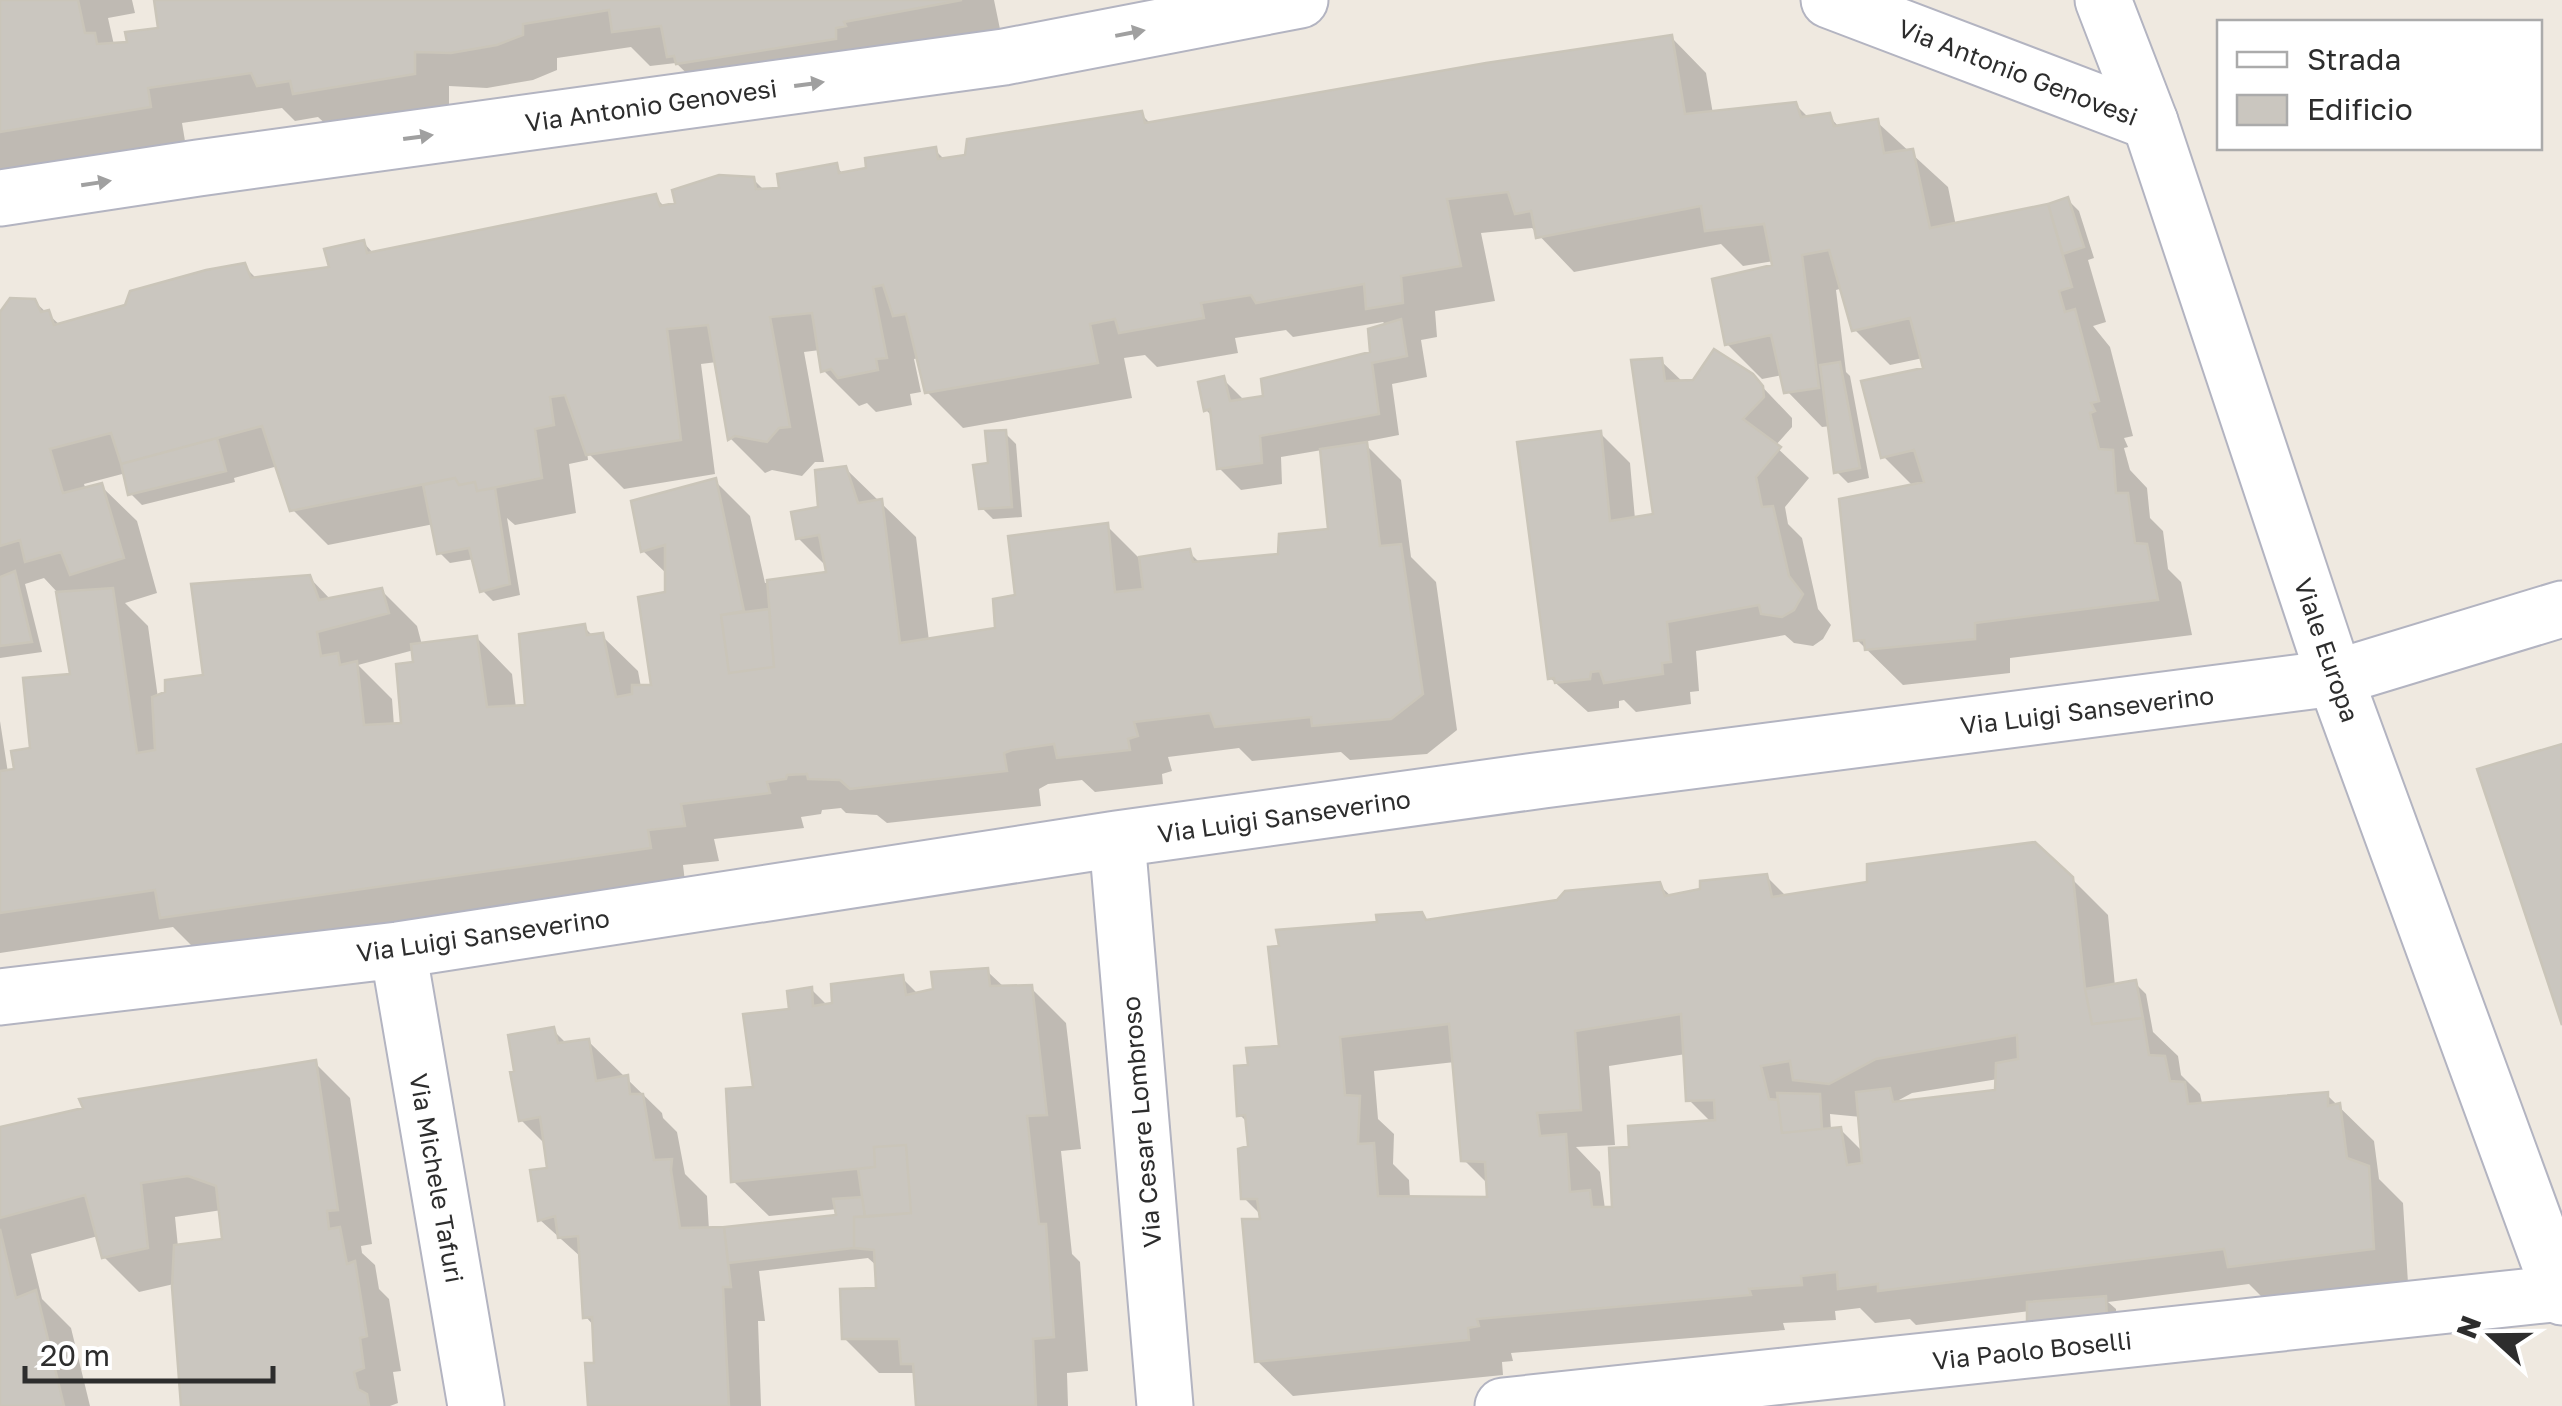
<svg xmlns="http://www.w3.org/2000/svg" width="2562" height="1406" viewBox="0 0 2562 1406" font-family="'Golos Text',sans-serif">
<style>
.shadow{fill:#0003;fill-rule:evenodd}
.building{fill:#cac6bf;stroke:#cac5b9;stroke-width:2.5;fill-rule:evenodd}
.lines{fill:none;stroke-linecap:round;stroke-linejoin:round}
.minor-casing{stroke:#b3b4c1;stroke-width:59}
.tertiary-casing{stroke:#b3b4c1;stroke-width:59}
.minor{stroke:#fff;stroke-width:55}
.tertiary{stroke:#fff;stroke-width:55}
.oneway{fill:#a0a0a0}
.labels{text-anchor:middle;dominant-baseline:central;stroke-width:8;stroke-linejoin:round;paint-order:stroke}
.street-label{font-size:25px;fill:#2d2d2d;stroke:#fff}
</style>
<rect width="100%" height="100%" fill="#efe9e0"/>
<path class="shadow" d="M 0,0 L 132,0 L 135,13 L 108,18 L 114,45 L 130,44 L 160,30 L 157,0 L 994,0 L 1001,34 L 705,91 L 676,63 L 650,66 L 631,47 L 557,58 L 557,70 L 533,80 L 487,88 L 449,86 L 449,108 L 330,128 L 318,117 L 295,121 L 282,108 L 182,123 L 185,141 L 0,173 Z
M 1671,37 L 1706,73 L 1713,114 L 1795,104 L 1809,118 L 1829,116 L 1840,128 L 1877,122 L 1948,187 L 1956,226 L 2068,200 L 2079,211 L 2094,258 L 2088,260 L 2106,322 L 2093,326 L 2110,347 L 2133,436 L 2124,438 L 2128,447 L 2124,448 L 2130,470 L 2147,488 L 2150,518 L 2163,531 L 2168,569 L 2181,582 L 2192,635 L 2010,658 L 2010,673 L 1903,685 L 1856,639 L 1914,487 L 1884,457 L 1926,370 L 1923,358 L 1890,365 L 1854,329 L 1843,288 L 1836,290 L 1846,372 L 1850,376 L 1869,478 L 1848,483 L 1837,472 L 1831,426 L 1822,427 L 1787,391 L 1783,375 L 1762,379 L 1727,344 L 1775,267 L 1774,261 L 1743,266 L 1721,244 L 1574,272 L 1532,228 L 1481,233 L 1495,301 L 1435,311 L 1437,337 L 1421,340 L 1427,377 L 1392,384 L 1399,435 L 1363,442 L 1401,480 L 1411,557 L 1436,582 L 1457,730 L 1427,754 L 1350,760 L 1341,752 L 1252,761 L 1239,748 L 1168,757 L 1172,771 L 1162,774 L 1163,784 L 1095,792 L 1082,780 L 1048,784 L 1039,789 L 1041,806 L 887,823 L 877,815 L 846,813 L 841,808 L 822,810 L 821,814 L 801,817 L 804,828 L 714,839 L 719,861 L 683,865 L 685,882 L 198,952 L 173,927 L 0,953 L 0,721 L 8,773 L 17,772 L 73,676 L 58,593 L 44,578 L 25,584 L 42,652 L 0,658 L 0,319 L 34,301 L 61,326 L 244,266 L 258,280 L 332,270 L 364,243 L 374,254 L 655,197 L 665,207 L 753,179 L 765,191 L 782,191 L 836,166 L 844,175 L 935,150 L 946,161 L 1141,114 L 1151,124 ZM 1383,322 L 1387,326 L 1373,354 L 1265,398 L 1245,401 L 1223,379 L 1206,410 L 1214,418 L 1219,468 L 1241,490 L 1282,484 L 1281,457 L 1322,450 L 1330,531 L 1281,556 L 1201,564 L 1189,552 L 1140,559 L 1107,526 L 1018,597 L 998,630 L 929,641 L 916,537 L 845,468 L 821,509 L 798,538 L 827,567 L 828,574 L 765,583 L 750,516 L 715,481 L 643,551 L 668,575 L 654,687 L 641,687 L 638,671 L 602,636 L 594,637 L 584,627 L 527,707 L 516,708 L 512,674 L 477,638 L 422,645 L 417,626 L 382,591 L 331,600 L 309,577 L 206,677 L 158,698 L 148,626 L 125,603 L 157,593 L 137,521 L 101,486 L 86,490 L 84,484 L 126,473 L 131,494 L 142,505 L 235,482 L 234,478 L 278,466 L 292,509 L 328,545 L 434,524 L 439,552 L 450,563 L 474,559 L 482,590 L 493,601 L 520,595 L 507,518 L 515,525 L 576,513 L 569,464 L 588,460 L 587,452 L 624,489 L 715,474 L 701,364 L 717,362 L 730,438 L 765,473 L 772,470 L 802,476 L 815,462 L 824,462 L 804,352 L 820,350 L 824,371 L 859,406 L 867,403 L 876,412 L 912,405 L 910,394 L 921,392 L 914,359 L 919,358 L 927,392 L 963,428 L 1132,398 L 1124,358 L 1145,355 L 1157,367 L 1238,353 L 1235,338 L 1286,330 L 1293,337 ZM 414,650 L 416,664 L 404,725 L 394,726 L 392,699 L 358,665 Z
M 1661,361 L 1684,383 L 1752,376 L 1792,418 L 1792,427 L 1775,446 L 1809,478 L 1785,507 L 1788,524 L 1802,538 L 1818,609 L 1831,625 L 1823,639 L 1813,646 L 1794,643 L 1785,635 L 1696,651 L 1699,691 L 1690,692 L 1691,704 L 1636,712 L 1624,700 L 1619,701 L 1619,708 L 1588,712 L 1550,678 L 1600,433 L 1630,463 L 1635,519 L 1655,516 Z
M 1005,433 L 1016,444 L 1022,517 L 993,519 L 982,508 L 991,465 Z
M 1766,876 L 1787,897 L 2072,879 L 2108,915 L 2115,986 L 2135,983 L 2146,994 L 2153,1032 L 2178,1056 L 2181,1075 L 2200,1094 L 2202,1103 L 2327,1095 L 2374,1141 L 2379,1179 L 2403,1203 L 2408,1283 L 2266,1301 L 2249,1284 L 2108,1302 L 2116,1309 L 2117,1332 L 2030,1311 L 1916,1325 L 1910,1319 L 1875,1323 L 1860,1308 L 1835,1311 L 1836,1320 L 1783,1323 L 1785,1330 L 1511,1353 L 1513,1361 L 1502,1362 L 1503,1375 L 1293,1396 L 1257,1361 L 1262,1222 L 1262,1216 L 1244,1198 L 1251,1148 L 1249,1124 L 1240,1115 L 1251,1067 L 1282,1049 L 1428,922 L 1659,885 L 1672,897 ZM 1686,1054 L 1689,1100 L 1712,1123 L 1631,1149 L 1614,1209 L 1605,1209 L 1600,1172 L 1576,1147 L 1615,1145 L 1609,1066 ZM 1455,1062 L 1464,1160 L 1489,1185 L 1490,1200 L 1410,1199 L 1409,1180 L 1393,1164 L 1394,1134 L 1378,1119 L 1374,1071 ZM 1998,1079 L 1997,1092 L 1902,1104 L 1899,1100 L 1912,1093 ZM 1830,1114 L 1861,1117 L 1864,1153 L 1840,1129 L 1831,1130 Z
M 987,971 L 1005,988 L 1031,988 L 1066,1023 L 1081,1149 L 1061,1151 L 1072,1254 L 1080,1262 L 1088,1371 L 1067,1373 L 1068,1406 L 919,1406 L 914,1373 L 879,1373 L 844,1338 L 879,1290 L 878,1267 L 868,1258 L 759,1271 L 765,1321 L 758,1321 L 761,1406 L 590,1406 L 596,1366 L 595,1327 L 586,1317 L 582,1258 L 540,1220 L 550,1170 L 546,1145 L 521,1120 L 553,1030 L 567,1044 L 588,1041 L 662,1113 L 663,1118 L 677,1132 L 685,1174 L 707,1196 L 709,1230 L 839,1217 L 838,1209 L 769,1216 L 733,1181 L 756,1089 L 791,1011 L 811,989 L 828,1006 L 902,978 L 919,995 Z
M 315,1063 L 350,1098 L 372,1244 L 361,1246 L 362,1253 L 375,1265 L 379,1289 L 389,1299 L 401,1371 L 393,1372 L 398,1403 L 390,1406 L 183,1406 L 174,1284 L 139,1292 L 104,1257 L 98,1236 L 31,1254 L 42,1299 L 71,1328 L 90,1406 L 0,1406 L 0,1130 ZM 222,1210 L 225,1241 L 178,1247 L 175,1217 Z"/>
<path class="building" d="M 0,0 L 78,0 L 85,33 L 95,33 L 97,44 L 127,42 L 125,32 L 158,28 L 154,0 L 962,0 L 844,22 L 846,26 L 836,28 L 836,39 L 676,64 L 674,56 L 667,57 L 661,26 L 612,32 L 609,10 L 523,24 L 523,35 L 497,45 L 451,53 L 415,52 L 415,74 L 293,94 L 290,81 L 257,86 L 251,73 L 148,88 L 151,107 L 0,132 Z
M 1672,35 L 1685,114 L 1796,102 L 1801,117 L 1830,113 L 1834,126 L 1878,119 L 1884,153 L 1913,149 L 1930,228 L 2048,204 L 2072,287 L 2059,291 L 2065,312 L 2075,309 L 2099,401 L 2091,403 L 2095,411 L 2090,413 L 2099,449 L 2113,450 L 2116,493 L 2128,493 L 2135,543 L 2147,544 L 2158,600 L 1975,623 L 1975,639 L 1865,650 L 1864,640 L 1854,641 L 1839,499 L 1924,482 L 1914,450 L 1881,458 L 1861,381 L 1923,368 L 1910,318 L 1852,331 L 1829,250 L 1802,255 L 1819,388 L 1784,393 L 1771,335 L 1725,345 L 1712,279 L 1772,265 L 1764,224 L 1705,231 L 1701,206 L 1536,238 L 1531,211 L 1515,214 L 1508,192 L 1447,199 L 1461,266 L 1401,276 L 1403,303 L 1366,309 L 1364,284 L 1256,303 L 1251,295 L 1201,303 L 1204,318 L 1119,333 L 1115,319 L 1090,324 L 1098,363 L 925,393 L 906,314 L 893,316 L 883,285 L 873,287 L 887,358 L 876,359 L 878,370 L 838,378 L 831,369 L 821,372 L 812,313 L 770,317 L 790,427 L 779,428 L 767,442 L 735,436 L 728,440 L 708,325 L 667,329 L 681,440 L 586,455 L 565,395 L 550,397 L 554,425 L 535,429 L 542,478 L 477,491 L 475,482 L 459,485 L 455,478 L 290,511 L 262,426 L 121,464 L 111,433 L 50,449 L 63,493 L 102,483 L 124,558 L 70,575 L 61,552 L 25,562 L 20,540 L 0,546 L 0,312 L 10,298 L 35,299 L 41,312 L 49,310 L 54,325 L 125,305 L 130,291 L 206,270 L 245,263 L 251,278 L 329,267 L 324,249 L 364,240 L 367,253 L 656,194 L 660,206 L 675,203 L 672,190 L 719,175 L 754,177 L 756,189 L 779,188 L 777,174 L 837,163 L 839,173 L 866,168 L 865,158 L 936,147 L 938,159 L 965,155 L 967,139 L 1142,111 L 1145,123 L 1486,63 Z
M 2068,197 L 2084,247 L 2063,254 L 2048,204 Z
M 1401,319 L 1407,356 L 1372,363 L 1379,414 L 1260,436 L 1262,463 L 1217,469 L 1210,409 L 1204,411 L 1198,382 L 1224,376 L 1230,401 L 1263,396 L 1261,379 L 1370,352 L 1368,329 Z
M 1714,349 L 1753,374 L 1763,386 L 1764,397 L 1743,419 L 1781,447 L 1756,477 L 1762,507 L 1773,506 L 1789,576 L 1803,594 L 1794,610 L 1782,617 L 1761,614 L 1759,605 L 1667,622 L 1671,662 L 1662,663 L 1663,674 L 1604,683 L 1600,671 L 1591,672 L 1590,679 L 1555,683 L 1554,678 L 1548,679 L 1517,442 L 1601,431 L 1610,521 L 1653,514 L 1631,360 L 1662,358 L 1665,381 L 1693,380 Z
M 1840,362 L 1860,468 L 1834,473 L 1820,365 Z
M 1006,430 L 1012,507 L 979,509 L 973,465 L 988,463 L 985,431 Z
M 217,438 L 226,471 L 128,495 L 121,464 Z
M 1367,442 L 1380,546 L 1401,544 L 1423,694 L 1391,719 L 1312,726 L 1311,717 L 1215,727 L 1210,713 L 1134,722 L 1138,736 L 1128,739 L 1130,750 L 1057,758 L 1054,744 L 1012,750 L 1004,753 L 1007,771 L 850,789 L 840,780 L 808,779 L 807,774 L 787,775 L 786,779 L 767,782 L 770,793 L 681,804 L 685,826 L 648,830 L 651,848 L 160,918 L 155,890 L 0,913 L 0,771 L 14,769 L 11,751 L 30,748 L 23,678 L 70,674 L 56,592 L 113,588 L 137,753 L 155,750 L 152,697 L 165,692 L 165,680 L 203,675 L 191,584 L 310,575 L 319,600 L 382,588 L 389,613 L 317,632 L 321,656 L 338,653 L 340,665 L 357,661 L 364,725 L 401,723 L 396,664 L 413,662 L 411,644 L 477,636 L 487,707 L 525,705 L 519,634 L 585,624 L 587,635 L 603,633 L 616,697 L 632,694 L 632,685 L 651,685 L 638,597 L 665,592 L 665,545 L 641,552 L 631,501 L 716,478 L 744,611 L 721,615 L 729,673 L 774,667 L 767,580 L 826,572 L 819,535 L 796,539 L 791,512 L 818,507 L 815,470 L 846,466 L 858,503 L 882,499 L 900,643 L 995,628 L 993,599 L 1015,595 L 1008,536 L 1108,523 L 1115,592 L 1143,589 L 1139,557 L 1190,549 L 1193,562 L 1278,554 L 1279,534 L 1328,529 L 1320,449 Z
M 455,478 L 459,485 L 475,482 L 477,491 L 495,488 L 510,584 L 480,592 L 469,548 L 437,554 L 423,485 Z
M 15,571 L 32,642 L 0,646 L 0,577 Z
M 769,609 L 774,667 L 729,673 L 721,615 Z
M 2562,744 L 2562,1025 L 2477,769 Z
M 2035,842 L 2073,877 L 2085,989 L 2092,1024 L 2143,1018 L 2149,1055 L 2165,1056 L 2170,1081 L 2185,1082 L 2188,1104 L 2328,1092 L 2328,1106 L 2340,1103 L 2347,1158 L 2369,1166 L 2374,1249 L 2228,1267 L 2224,1249 L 1878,1291 L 1878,1284 L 1838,1289 L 1837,1272 L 1801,1276 L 1802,1285 L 1749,1289 L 1751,1295 L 1477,1319 L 1479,1326 L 1468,1328 L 1469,1340 L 1255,1362 L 1242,1219 L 1260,1219 L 1257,1199 L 1241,1199 L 1238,1149 L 1248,1146 L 1245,1115 L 1237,1116 L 1234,1066 L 1248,1065 L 1246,1048 L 1279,1046 L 1268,947 L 1279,946 L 1276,930 L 1377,922 L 1376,915 L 1422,912 L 1426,920 L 1557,900 L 1565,891 L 1660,882 L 1665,896 L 1700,889 L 1700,881 L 1767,874 L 1772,897 L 1867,882 L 1867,864 ZM 1681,1014 L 1686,1101 L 1714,1100 L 1715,1120 L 1628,1126 L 1629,1147 L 1609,1148 L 1612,1207 L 1592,1207 L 1590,1190 L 1570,1192 L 1566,1134 L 1540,1136 L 1537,1113 L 1581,1110 L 1575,1031 ZM 1449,1024 L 1461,1161 L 1485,1162 L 1487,1197 L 1378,1196 L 1374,1143 L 1358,1144 L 1360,1096 L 1345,1095 L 1340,1037 ZM 2017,1035 L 2018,1059 L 1996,1063 L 1995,1090 L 1893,1102 L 1890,1088 L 1856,1092 L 1862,1163 L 1847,1165 L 1841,1127 L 1782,1133 L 1778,1100 L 1769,1099 L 1761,1066 L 1790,1061 L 1793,1080 L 1829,1084 L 1876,1059 Z
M 988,968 L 990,986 L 1032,985 L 1047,1115 L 1027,1116 L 1039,1224 L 1046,1224 L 1054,1337 L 1033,1339 L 1036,1406 L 916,1406 L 913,1364 L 901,1364 L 899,1339 L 842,1339 L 840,1289 L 876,1288 L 874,1250 L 854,1248 L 854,1217 L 911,1213 L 906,1145 L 874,1147 L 875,1167 L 731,1182 L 726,1089 L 753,1087 L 743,1014 L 789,1009 L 787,991 L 812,987 L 813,1006 L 832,1003 L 831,984 L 903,975 L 906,995 L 933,989 L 931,972 Z
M 2136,980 L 2143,1018 L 2092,1024 L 2085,989 Z
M 554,1027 L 558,1043 L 589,1039 L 596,1081 L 628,1075 L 630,1094 L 643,1094 L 654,1160 L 672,1159 L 671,1170 L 680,1228 L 724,1227 L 731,1287 L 723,1287 L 729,1406 L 588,1406 L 585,1363 L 594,1363 L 592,1317 L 583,1318 L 578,1236 L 558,1238 L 555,1216 L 538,1221 L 530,1170 L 547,1168 L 540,1117 L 519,1121 L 510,1072 L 514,1071 L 508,1035 Z
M 316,1060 L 338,1210 L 327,1211 L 329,1229 L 340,1227 L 347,1264 L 355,1261 L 367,1336 L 360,1338 L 364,1368 L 354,1372 L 358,1389 L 367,1394 L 369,1406 L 181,1406 L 172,1287 L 174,1245 L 222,1239 L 216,1186 L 188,1176 L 141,1183 L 148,1248 L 102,1258 L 85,1195 L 0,1218 L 0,1127 L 83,1108 L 79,1099 Z
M 1777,1093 L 1820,1094 L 1822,1129 L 1782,1133 Z
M 906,1145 L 911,1213 L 865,1217 L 858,1169 L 875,1167 L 874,1147 Z
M 862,1197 L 865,1217 L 854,1217 L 854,1248 L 728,1263 L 724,1227 L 836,1215 L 833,1199 Z
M 0,1229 L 16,1298 L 36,1290 L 64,1406 L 0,1406 Z
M 2106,1296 L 2107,1322 L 2027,1327 L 2027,1302 Z"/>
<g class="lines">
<defs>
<path id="minor" d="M 1829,0 L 2150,122
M 0,198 L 198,168 L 1004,57 L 1300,0
M 1117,839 L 1165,1406
M 398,950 L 476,1406
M 0,997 L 398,950 L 1117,839 L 1543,780 L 2335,678 L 2562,609
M 1503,1406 L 2562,1293"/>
<path id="tertiary" d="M 2103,0 L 2150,122 L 2335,678 L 2562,1297"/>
</defs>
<use href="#minor" class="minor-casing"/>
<use href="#tertiary" class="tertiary-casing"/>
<use href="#minor" class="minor"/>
<use href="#tertiary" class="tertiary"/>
</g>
<defs><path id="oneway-solid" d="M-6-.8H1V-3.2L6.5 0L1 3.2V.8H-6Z" transform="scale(2.5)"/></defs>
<g class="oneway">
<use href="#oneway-solid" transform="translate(1130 33) rotate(-11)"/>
<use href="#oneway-solid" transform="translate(809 84) rotate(-8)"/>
<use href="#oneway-solid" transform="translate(418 137) rotate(-8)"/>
<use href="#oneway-solid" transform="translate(96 183) rotate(-9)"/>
</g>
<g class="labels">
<g class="street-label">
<text transform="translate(2018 72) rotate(21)">Via Antonio Genovesi</text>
<text transform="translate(651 105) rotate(-8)">Via Antonio Genovesi</text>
<text transform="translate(2327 650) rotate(71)">Viale Europa</text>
<text transform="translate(2087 710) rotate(-7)">Via Luigi Sanseverino</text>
<text transform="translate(1284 816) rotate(-8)">Via Luigi Sanseverino</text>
<text transform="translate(483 935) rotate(-8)">Via Luigi Sanseverino</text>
<text transform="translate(1141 1122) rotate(-95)">Via Cesare Lombroso</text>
<text transform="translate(437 1178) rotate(80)">Via Michele Tafuri</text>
<text transform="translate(2032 1350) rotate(-6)">Via Paolo Boselli</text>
</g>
</g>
<rect x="2217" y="20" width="325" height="130" fill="#ffffff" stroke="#ababab" stroke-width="2.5"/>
<rect x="2237" y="52" width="50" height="15" fill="#ffffff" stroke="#ababab" stroke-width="2.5"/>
<text x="2307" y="70" font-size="30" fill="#2d2d2d">Strada</text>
<rect x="2237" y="95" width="50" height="30" fill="#cac6bf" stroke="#ababab" stroke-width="2.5"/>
<text x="2307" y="120" font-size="30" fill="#2d2d2d">Edificio</text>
<g transform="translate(2492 1336) rotate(291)" stroke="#ffffff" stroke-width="8" paint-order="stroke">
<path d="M0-8L18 38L0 25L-18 38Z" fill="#2d2d2d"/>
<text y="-15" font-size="28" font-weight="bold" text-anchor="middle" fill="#2d2d2d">N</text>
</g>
<path d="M25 1366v15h248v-15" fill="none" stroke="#2d2d2d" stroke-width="5"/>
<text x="40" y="1366" font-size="30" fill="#2d2d2d" stroke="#ffffff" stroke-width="8" paint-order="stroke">20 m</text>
</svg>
